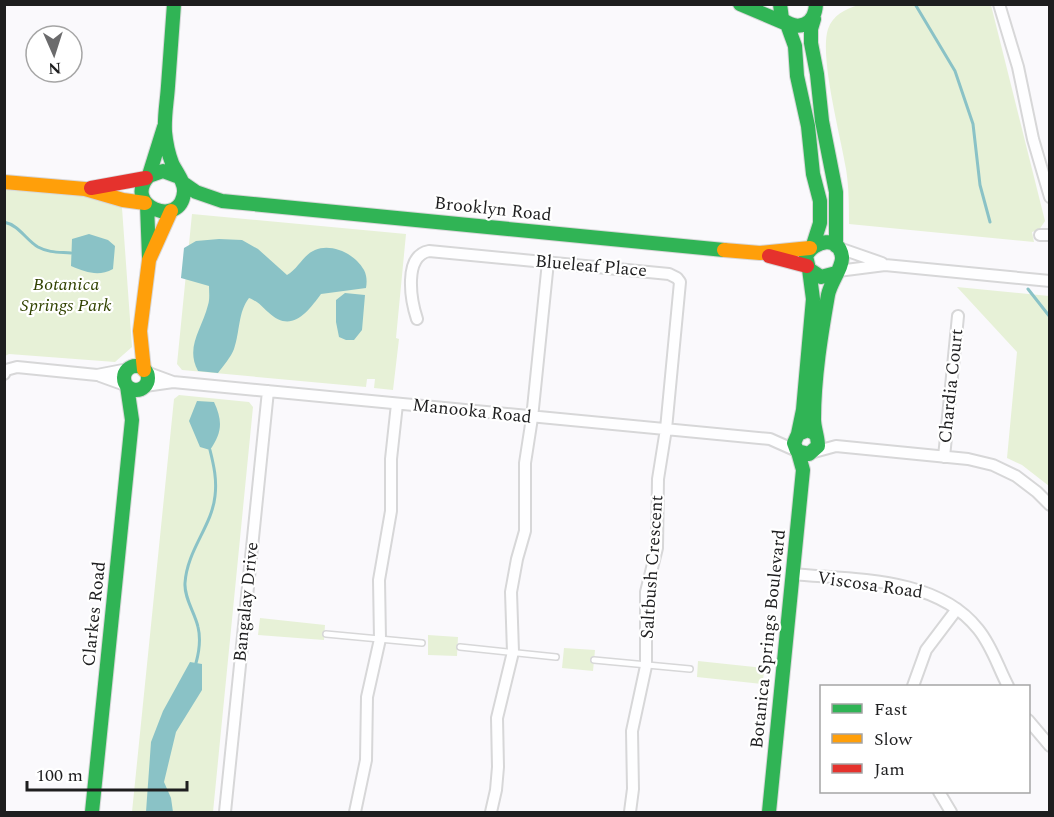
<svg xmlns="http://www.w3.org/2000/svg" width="1054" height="817" viewBox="0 0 1054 817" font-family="Spectral,serif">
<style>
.green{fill:#e7f1d7}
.water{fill:#8ac2c6}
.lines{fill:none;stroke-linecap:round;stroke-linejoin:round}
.stream{stroke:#8ac2c6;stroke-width:3}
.lane-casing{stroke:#d7d7d8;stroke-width:8}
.street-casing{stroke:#d7d7d8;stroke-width:14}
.fast-casing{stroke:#d7d7d8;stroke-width:16}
.slow-casing{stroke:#d7d7d8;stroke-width:16}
.jam-casing{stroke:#d7d7d8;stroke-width:16}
.lane{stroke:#fefeff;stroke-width:5}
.street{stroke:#fefeff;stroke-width:10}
.fast{stroke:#30b455;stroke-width:14}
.slow{stroke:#ff9f0a;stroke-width:14}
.jam{stroke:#e5322d;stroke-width:14}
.labels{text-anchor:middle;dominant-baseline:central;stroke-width:4.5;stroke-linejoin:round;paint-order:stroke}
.street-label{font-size:18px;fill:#1e1e1f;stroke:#fff}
.park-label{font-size:18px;font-style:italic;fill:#314201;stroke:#fff}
</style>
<rect width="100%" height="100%" fill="#faf9fc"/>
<path class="green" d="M 859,5 L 991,5 L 1045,221 L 1039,230 L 1032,232 L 1034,242 L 849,224 C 849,206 849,188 846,169 C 841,138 819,56 828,29 C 833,15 845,9 859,5 Z
M 5,184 L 121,194 L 132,347 L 115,362 L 9,354 L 5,356 Z
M 192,214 L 406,234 L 396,338 L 399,339 L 393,390 L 374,388 L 375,379 L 367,379 L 366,387 L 182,370 L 177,364 Z
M 957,287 L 1049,296 L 1049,486 L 1022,465 L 1007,458 L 1017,352 Z
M 179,395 L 249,402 L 253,407 L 213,812 L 132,812 L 174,399 Z
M 260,618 L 325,625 L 324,640 L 258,635 Z
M 428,635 L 458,637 L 457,656 L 428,655 Z
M 564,648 L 595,650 L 593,671 L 562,668 Z
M 698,661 L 765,668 L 762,684 L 697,677 Z"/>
<path class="water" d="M 89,234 L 108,240 L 115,246 L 113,269 C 98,277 86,272 71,266 L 72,239 Z
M 219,239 L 242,240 L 258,249 L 287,275 C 298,269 303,255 315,250 C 332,243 355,254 364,270 C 367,276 367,282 366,288 L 321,294 C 307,313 291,334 268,312 C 261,306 259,302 249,298 C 238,312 240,332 234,349 C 231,357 223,366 218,373 L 198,371 C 185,347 202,329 208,305 C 210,299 209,292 209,286 L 181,278 L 184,248 L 196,241 Z
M 345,293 L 365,295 L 362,330 L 354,340 L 346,340 L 339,337 L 336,322 L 336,300 Z
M 197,401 L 214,402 C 223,421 222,433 210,450 L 200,447 L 189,421 Z
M 190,662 L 202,664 L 202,690 L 176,732 L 164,782 L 171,798 L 173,812 L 146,812 L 151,742 L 163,711 Z"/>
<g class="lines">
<path class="stream" d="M 915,4 L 955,71 L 973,124 L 980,185 L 990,222
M 4,222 C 19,225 26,240 38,247 C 49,253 59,252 71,253
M 1028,289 L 1050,317
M 196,663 C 199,652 201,639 198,627 C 195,613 184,598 185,583 C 187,550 212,526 215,496 C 217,480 214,466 210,450"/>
<defs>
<path id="lane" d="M 326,634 L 422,643
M 460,647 L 556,657
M 594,660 L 690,669"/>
<path id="street" d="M 999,4 L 1018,67 L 1033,139 L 1050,197
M 1040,235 L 1050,235
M 839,248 L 882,263
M 838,271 L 885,265 L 1050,281
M 417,319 C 411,301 403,256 429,251 L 669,274 L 677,278 L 680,282 L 666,429 L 658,479 L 657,548 L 646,592 L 646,666 L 632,731 L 633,789 L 630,812
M 146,372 L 173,382 L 770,439 L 797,451
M 4,374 L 6,370 L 17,367 L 97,375 L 128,369
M 100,376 L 125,385
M 145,386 L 173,382
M 814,452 L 836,446 L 968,459 L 993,465 L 1016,476 L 1037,492 L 1050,505
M 944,457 L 958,316
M 792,574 C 854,580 936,576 978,629 C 992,646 998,667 1008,686
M 913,686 L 926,650 L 957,609
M 1028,720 L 1050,746
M 939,792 L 951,812
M 225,812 L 268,391
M 355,812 L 366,760 L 367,697 L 380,639 L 379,580 L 391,511 L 391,459 L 397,404
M 491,812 L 496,790 L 498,767 L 497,718 L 513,652 L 511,592 L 517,559 L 525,531 L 525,463 L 532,418 L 548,262"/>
<path id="fast" d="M 174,4 C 172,31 170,59 168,86 C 167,102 164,116 165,132 C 166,142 168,153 172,163 C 176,172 185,182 184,192 C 181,230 121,205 149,176 L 163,171 L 179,177
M 740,4 L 787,24 L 795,46 L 797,76 L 808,126 L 813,174 L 820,201 L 820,223 L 813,245
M 780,4 L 782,19 C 798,32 815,25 816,4
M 814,19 L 811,29 L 811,43 L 817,74 L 822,121 L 836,192 L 836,246
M 149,175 L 164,127
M 183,183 L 196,192 L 222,201 L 724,250
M 147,205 L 149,257
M124 378a12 12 0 1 1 24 0a12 12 0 1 1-24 0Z
M 798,434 L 803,410 L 813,299 L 809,269
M 816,434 L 808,430 L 798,434 L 794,443 L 797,451 L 809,454 L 818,446 C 818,437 814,428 814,419 C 814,378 821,335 828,295 C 830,283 843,267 842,257 C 839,234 814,241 806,256 L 809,269 L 821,277 L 836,273
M 92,812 L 132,420 L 127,386
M 769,812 L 803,470 L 798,452"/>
<path id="slow" d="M 4,182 L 85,189 L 123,200 L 145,203
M 724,250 L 760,253 L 810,248
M 144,370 L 140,331 L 149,260 L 171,211"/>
<path id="jam" d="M 91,188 L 146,178
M 769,256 L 807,266"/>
</defs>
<use href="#lane" class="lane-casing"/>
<use href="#street" class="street-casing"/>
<use href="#fast" class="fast-casing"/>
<use href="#slow" class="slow-casing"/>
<use href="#jam" class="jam-casing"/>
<use href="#lane" class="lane"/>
<use href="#street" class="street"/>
<use href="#fast" class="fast"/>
<use href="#slow" class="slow"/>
<use href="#jam" class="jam"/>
</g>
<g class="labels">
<g class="street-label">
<text transform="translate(493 209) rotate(6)">Brooklyn Road</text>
<text transform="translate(591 266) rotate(5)">Blueleaf Place</text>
<text transform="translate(951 386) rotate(-84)">Chardia Court</text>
<text transform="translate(472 411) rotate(6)">Manooka Road</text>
<text transform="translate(652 567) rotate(-86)">Saltbush Crescent</text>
<text transform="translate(870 585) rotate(8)">Viscosa Road</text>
<text transform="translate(246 602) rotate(-84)">Bangalay Drive</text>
<text transform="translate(94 614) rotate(-84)">Clarkes Road</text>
<text transform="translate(768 639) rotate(-84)">Botanica Springs Boulevard</text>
</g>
<g class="park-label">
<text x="66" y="284">Botanica<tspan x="66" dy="21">Springs Park</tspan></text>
</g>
</g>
<rect width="1054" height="817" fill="none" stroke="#1e1e1f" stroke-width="12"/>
<rect x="820" y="685" width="210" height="108" fill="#ffffff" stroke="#a5a5a5" stroke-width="1.5"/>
<rect x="832" y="704" width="30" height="9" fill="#30b455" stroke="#a5a5a5" stroke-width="1.5"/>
<text x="874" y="715" font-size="18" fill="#1e1e1f">Fast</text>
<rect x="832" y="734" width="30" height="9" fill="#ff9f0a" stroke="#a5a5a5" stroke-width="1.5"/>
<text x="874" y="745" font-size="18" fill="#1e1e1f">Slow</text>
<rect x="832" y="764" width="30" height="9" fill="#e5322d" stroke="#a5a5a5" stroke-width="1.5"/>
<text x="874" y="775" font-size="18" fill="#1e1e1f">Jam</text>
<g transform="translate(54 54) rotate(177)"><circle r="28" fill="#ffffff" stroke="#a5a5a5" stroke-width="1.5"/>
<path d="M0-4.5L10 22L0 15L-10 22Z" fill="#6b6b6c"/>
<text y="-9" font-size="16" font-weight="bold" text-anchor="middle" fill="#1e1e1f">N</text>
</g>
<path d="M27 781v9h160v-9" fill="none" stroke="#1e1e1f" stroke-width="3"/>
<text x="36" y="781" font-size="18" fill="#1e1e1f" stroke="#ffffff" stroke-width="4.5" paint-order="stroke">100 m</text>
</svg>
